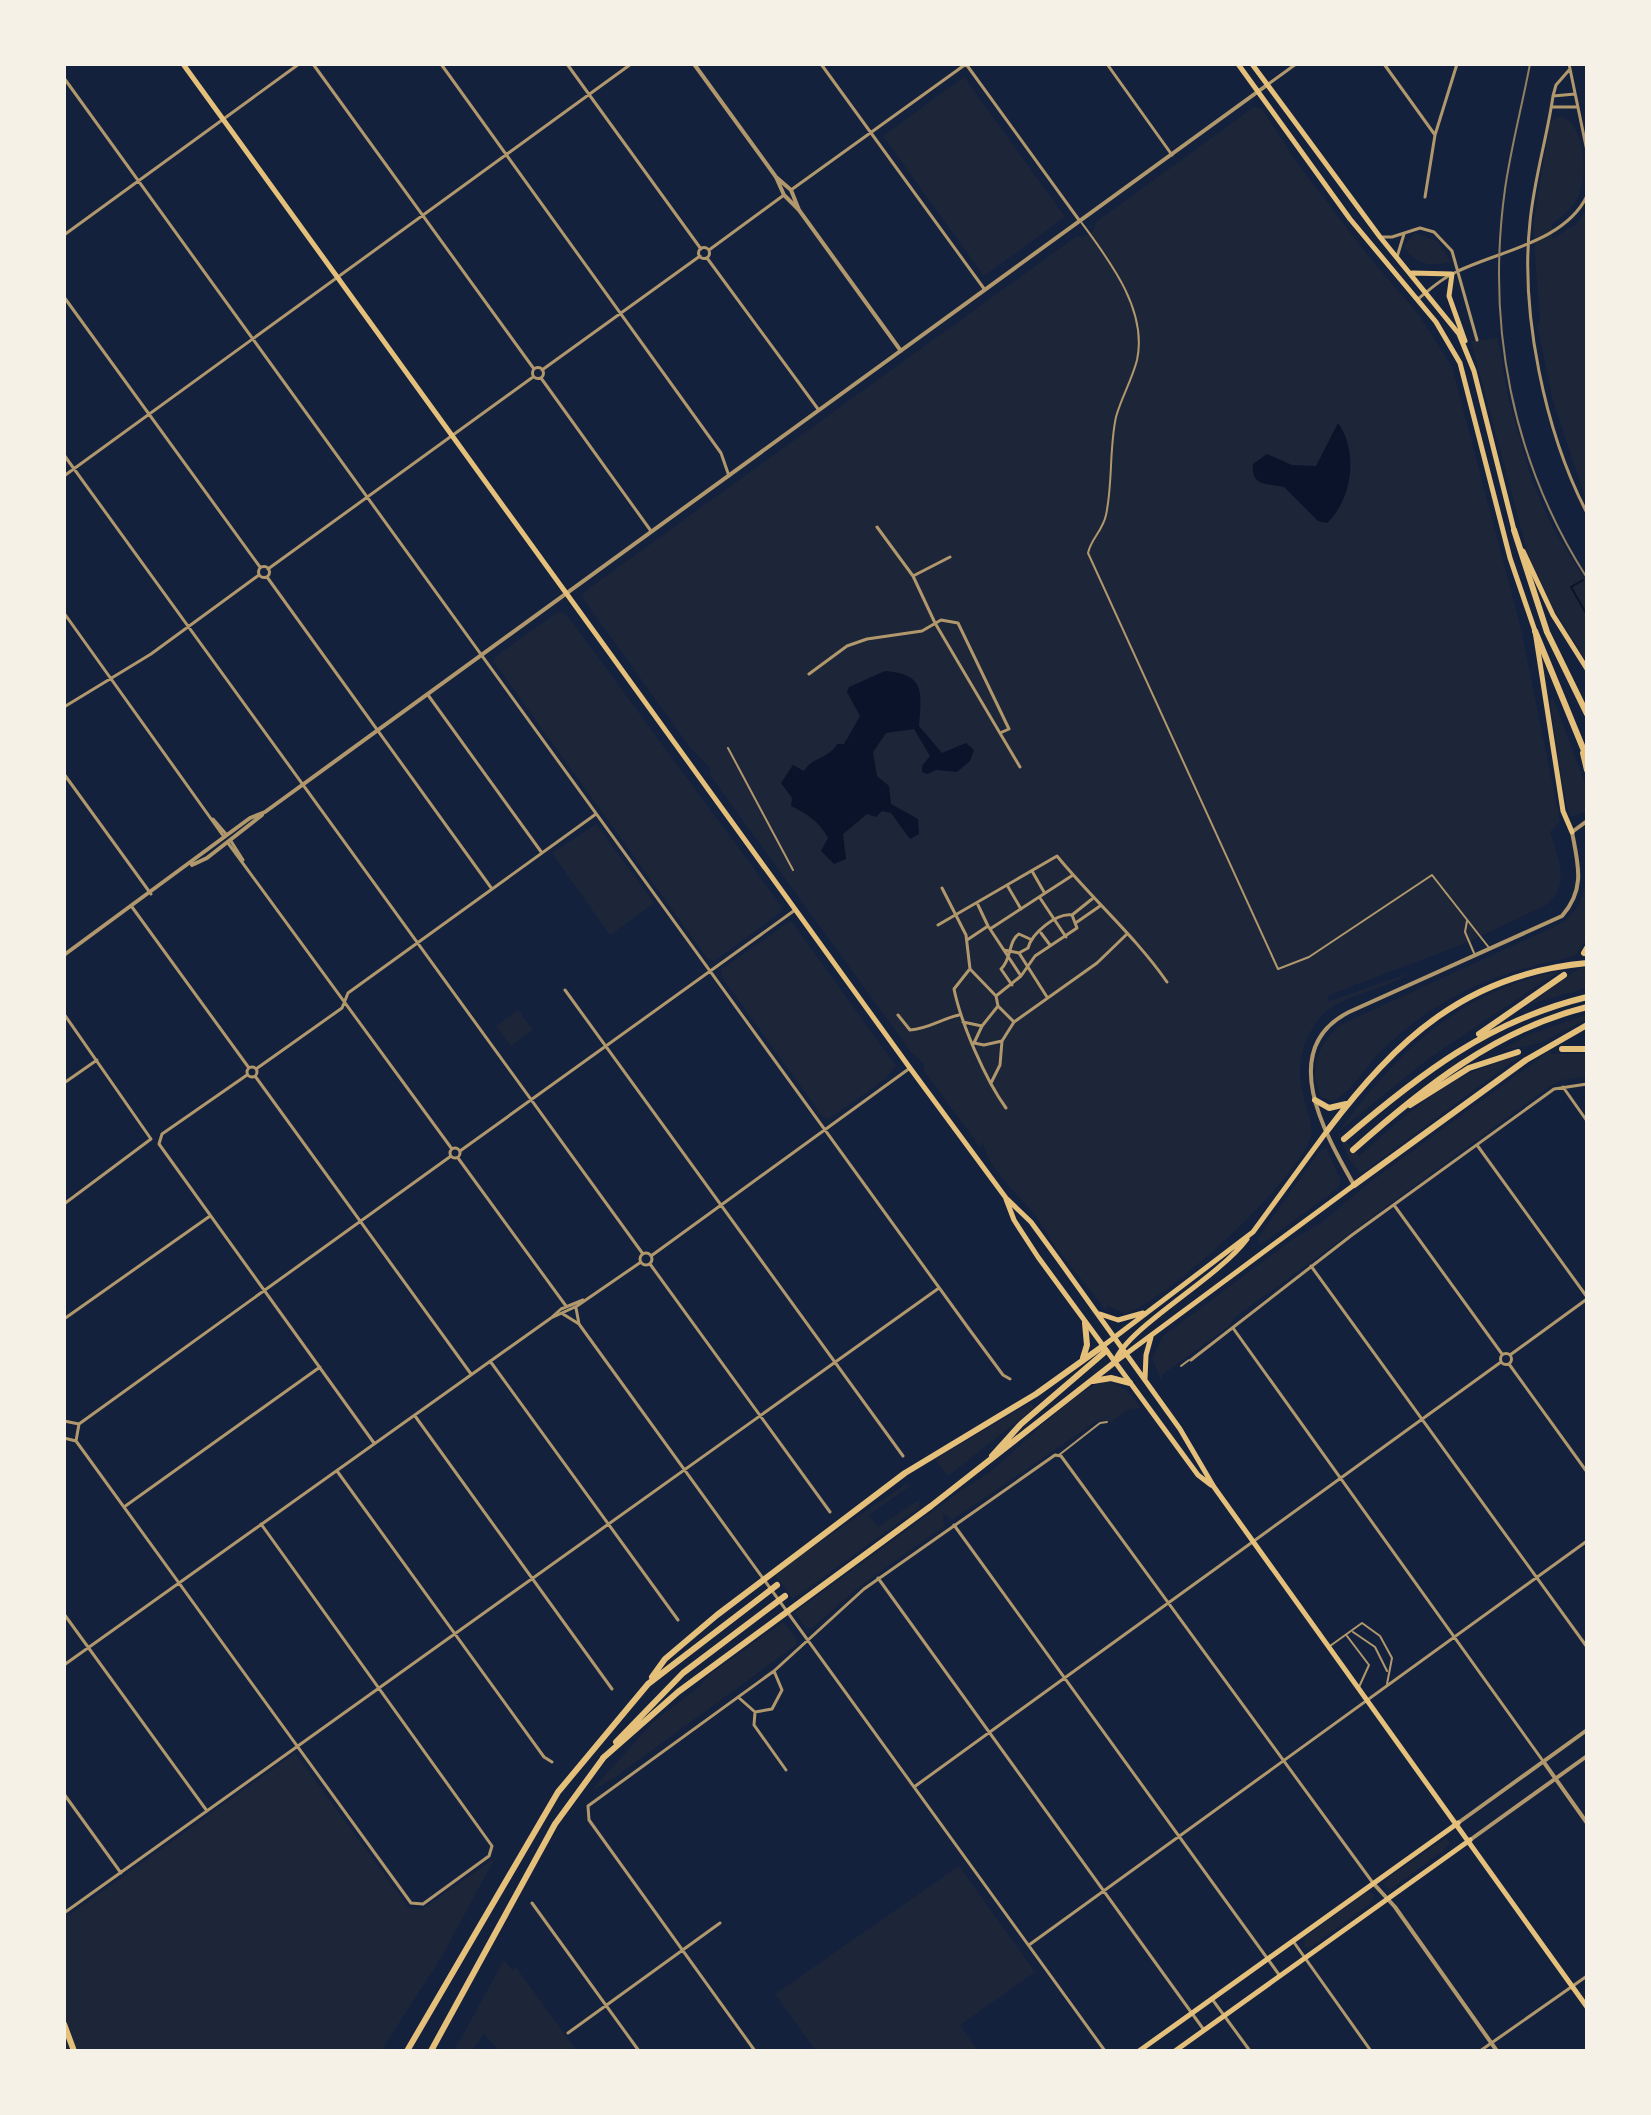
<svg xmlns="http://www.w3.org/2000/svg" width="1651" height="2115" viewBox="0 0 1651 2115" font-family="'Public Sans',sans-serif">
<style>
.green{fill:#1d2539}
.water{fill:#0b132b}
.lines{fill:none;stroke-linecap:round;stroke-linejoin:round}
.stream{stroke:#0b132b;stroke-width:2}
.service{stroke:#b1986c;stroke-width:2}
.pedestrian{stroke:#b1986c;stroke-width:3}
.minor{stroke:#b1986c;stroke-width:3}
.tertiary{stroke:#b1986c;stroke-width:4}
.secondary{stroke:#e5c07b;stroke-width:5}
.primary{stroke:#e5c07b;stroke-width:5}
.motorway{stroke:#e5c07b;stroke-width:6}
.rail{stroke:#918062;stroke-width:2}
</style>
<rect width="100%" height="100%" fill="#14213d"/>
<path class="green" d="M 964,77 L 1065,217 L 984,276 L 883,136 Z
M 1254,107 L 1262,109 L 1297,163 L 1370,258 L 1419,315 L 1452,367 L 1521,629 L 1560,821 L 1550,832 C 1558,858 1571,885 1546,905 L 1466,943 L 1329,995 L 1327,1002 L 1410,973 C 1383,992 1334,994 1315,1024 C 1298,1052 1296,1076 1306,1105 C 1309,1116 1313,1124 1311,1135 C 1302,1177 1165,1302 1125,1314 L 1107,1305 L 1107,1311 L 1056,1248 L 1037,1217 L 1001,1177 L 988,1158 L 983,1143 L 980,1147 L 924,1071 L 924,1064 L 911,1052 L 710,775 L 710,768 L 689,746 L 582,597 L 584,592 L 1077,236 L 1083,237 L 1094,230 L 1096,222 Z
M 1561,116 C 1586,126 1588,176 1578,197 C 1572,209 1563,216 1552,224 L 1552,239 L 1576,224 L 1587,210 L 1587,503 L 1553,401 L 1537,325 L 1540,321 L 1533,226 L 1550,122 Z
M 1415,233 L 1437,241 L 1451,262 C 1428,267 1419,265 1403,247 Z
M 1498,338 L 1508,397 L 1533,484 L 1552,526 L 1587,583 L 1587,662 L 1552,606 L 1529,558 L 1471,341 Z
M 558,612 L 566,614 L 782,907 L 780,913 L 714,961 L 707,958 L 494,662 L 496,656 Z
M 1553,698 L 1585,783 L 1585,812 L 1571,817 C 1565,811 1552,716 1550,699 Z
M 596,824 L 654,903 L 610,935 L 552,853 Z
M 1587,881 L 1587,938 L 1575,956 C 1496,972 1438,995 1379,1053 C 1365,1067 1351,1094 1332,1101 L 1321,1097 C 1307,1070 1319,1043 1340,1025 L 1564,922 L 1579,905 Z
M 792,922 L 896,1066 L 884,1080 L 829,1119 L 823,1117 L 721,976 L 722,969 L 787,923 Z
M 1579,968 L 1587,968 L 1587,988 L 1530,1004 Z
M 1559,971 L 1428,1059 L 1339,1131 C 1399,1051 1457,993 1559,971 Z
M 518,1010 L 533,1030 L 511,1046 L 496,1026 Z
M 1587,1014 L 1587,1019 L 1540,1043 L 1500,1051 L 1526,1036 Z
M 1551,1050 L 1551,1054 L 1587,1054 L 1587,1077 L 1562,1080 L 1546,1089 L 1233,1319 L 1229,1326 L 1163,1374 L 1161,1380 L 1152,1358 L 1163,1336 L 1293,1239 L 1321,1223 L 1370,1182 Z
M 1520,1056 L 1366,1170 L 1360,1173 L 1349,1159 L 1337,1130 L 1359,1157 C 1401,1116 1461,1067 1520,1056 Z
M 1321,1149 L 1327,1149 L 1341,1181 L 1337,1189 L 1261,1245 L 1257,1239 Z
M 1109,1381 L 1128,1391 L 1141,1408 L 1129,1409 L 1111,1422 L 1100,1419 L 952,1520 L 943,1514 L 944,1526 L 859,1587 L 812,1628 L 806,1628 L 795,1612 L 969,1485 C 1008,1467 1071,1385 1109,1381 Z
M 1031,1403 L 1034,1408 L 948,1476 L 935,1459 Z
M 906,1484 L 910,1486 L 869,1515 L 878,1527 L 920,1499 L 919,1508 L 793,1599 L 774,1573 Z
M 783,1622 L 796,1638 L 796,1645 L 614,1778 L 591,1791 L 654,1721 L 699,1687 L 708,1676 Z
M 295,1753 L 409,1908 L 422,1909 L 495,1858 L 442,1956 L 381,2051 L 64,2051 L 64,1919 Z
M 1446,1838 L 1450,1843 L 1444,1850 L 1391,1889 L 1384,1886 L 1386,1879 Z
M 959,1866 L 1035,1972 L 960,2025 L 978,2051 L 816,2051 L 775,1994 Z
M 1367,1892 L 1374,1894 L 1372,1902 L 1311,1947 L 1304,1947 L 1305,1937 Z
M 504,1960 L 513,1971 L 515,1966 L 577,2051 L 499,2051 L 484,2034 L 472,2051 L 454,2051 Z"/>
<path class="water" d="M 1338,423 C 1359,452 1352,500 1327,523 L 1318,521 L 1284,487 C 1267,483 1251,487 1253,464 L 1267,454 L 1292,465 L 1316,466 Z
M 885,671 C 927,674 921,694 919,726 L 942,753 L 966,743 L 974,750 L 970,761 L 957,772 L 936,770 L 927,774 L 922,772 L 922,766 L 930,756 L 914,729 L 886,733 L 873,752 L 877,776 L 889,786 L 891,804 L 918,819 L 919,834 L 910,839 L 891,813 L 882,811 L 876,817 L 867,814 L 843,834 L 846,859 L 834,864 L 821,851 L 828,838 C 819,821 807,814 791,806 L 792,798 L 781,783 L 793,765 L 804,771 C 812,757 830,758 837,744 L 844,744 L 860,716 L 847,692 L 849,687 Z"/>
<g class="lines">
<path class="stream" d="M 1583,580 L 1571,587 L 1587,615"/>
<path class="service" d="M 1081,222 C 1109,260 1148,310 1137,360 C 1132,380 1121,398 1116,417 C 1109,449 1113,483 1106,515 C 1103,530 1091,539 1088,553 L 1278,969 L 1309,957 L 1432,875 L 1490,949
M 728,748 L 793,870
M 1467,921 L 1465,932 L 1474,953
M 1181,1366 L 1189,1360
M 1059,1455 L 1100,1423 L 1107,1422
M 1353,1632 L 1375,1647 L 1387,1671
M 1347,1636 L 1369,1665 L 1359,1687
M 1330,1646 L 1362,1623 L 1380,1636 L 1392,1658 L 1387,1684"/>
<path class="pedestrian" d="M 877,527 L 913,576
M 950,557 L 913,576 L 935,623 L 1020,767
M 809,674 L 847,646 L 867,639 L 922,631 L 941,620 L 958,623 L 1009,729 L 1000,733
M 1032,871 L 1044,892
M 1007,885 L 1021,909
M 942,888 L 966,935 L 970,969 L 996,996 L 998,1006 L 1014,1022 L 1097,963 L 1127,934
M 1040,898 L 1066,937
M 978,905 L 988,926
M 1077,922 L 1100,906
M 938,925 L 1057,856 C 1092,899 1135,936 1167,982
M 990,929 L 1021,976
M 1041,933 L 1050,945
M 967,940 L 988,926 L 990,929 L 1073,875
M 1004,950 L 1019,953 L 1028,948 C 1032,933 1056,913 1072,915 L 1092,899
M 1019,953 L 1047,997
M 969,970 L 954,989 C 961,1023 985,1079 1006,1108
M 1012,985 L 1001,969 C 1012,959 1008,941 1019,934 L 1030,939
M 996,996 L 1021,976 L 1035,956 L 1077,928 L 1072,915
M 998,1006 L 982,1026 L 974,1043 L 984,1045 L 1002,1041
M 898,1015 L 910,1030 C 928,1029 941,1019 959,1015
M 963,1022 L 982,1026
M 991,1083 L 1000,1065 L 1002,1041 L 1014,1022"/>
<path class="minor" d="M 313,64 L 534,369
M 441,64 L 721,453 L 729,476
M 567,64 L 701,249
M 821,64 L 985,290
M 966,64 L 1079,220
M 1107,64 L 1172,155
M 1384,64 L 1435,135
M 1569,64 L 1587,151
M 64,78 L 969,1329 L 1003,1375 L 1010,1379
M 1267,85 L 1296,64
M 1575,94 L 1553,96 C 1547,138 1534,179 1530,222 C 1520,313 1545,432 1587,513
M 1553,96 L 1556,85 L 1570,69
M 1552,107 L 1578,107
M 791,190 L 966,64
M 1425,197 L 1435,135 L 1457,64
M 64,235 L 299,64
M 1380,237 L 1392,237 L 1420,228 L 1434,232 L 1452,251 L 1477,340
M698.5 253a5.5 5.5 0 1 1 11 0a5.5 5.5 0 1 1-11 0Z
M 709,250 L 784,195
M 1397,257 L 1404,234
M 707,258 L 818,409
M 64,297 L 260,567
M 1418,299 C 1429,290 1441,279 1454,273 C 1497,251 1564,243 1587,196
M532.5 373a5.5 5.5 0 1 1 11 0a5.5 5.5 0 1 1-11 0Z
M 542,370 L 700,256
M 541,378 L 651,531
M 64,455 L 643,1254
M 64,476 L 631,64
M258.5 572a5.5 5.5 0 1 1 11 0a5.5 5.5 0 1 1-11 0Z
M 268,569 L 533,377
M 267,577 L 492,889
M 64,613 L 224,837
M 428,695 L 542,853
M 64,707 L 151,654 L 259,575
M 64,774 L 151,894
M 213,819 L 226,834
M 231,841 L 243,860
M 228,843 L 452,1149
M 132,907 L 249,1068
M 565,990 L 903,1456
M 64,1014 L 151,1139 L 64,1204
M247 1072a5 5 0 1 1 10 0a5 5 0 1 1-10 0Z
M 256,1069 L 342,1008 L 348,993 L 596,814
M 247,1075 L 162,1134 L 159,1144 L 374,1443
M 255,1076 L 471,1374
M 64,1083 L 97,1060
M 1563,1087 L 1587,1121
M 1477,1145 L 1587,1297
M450 1153a5 5 0 1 1 10 0a5 5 0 1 1-10 0Z
M 460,1151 L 795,910
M 458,1158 L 566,1306
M 1394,1205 L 1502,1354
M640 1259a6 6 0 1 1 12 0a6 6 0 1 1-12 0Z
M 651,1256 L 910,1068
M 650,1264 L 830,1512
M 1311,1266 L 1587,1647
M 576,1308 L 579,1324
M 563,1314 L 579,1324 L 1105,2051
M 551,1318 L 577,1306 L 641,1262
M 64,1319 L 210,1216
M 1233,1328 L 1543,1761
M1500.5 1359a5.5 5.5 0 1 1 11 0a5.5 5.5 0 1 1-11 0Z
M 1510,1355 L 1587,1299
M 1191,1360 L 1352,1235 L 1536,1102 L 1554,1089 L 1587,1084
M 490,1361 L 678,1620
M 1509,1364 L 1587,1472
M 415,1416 L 612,1689
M 64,1421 L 79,1424
M 64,1438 L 76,1441 L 84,1452 L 411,1903 L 423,1904 L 489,1856 L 492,1846 L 261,1524
M 76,1441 L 79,1424 L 451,1156
M 337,1471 L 544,1757 L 552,1762
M 124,1507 L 320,1367
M 954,1525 L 1280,1976
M 878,1578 L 1204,2030
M 64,1614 L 207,1811
M 64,1665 L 551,1318 L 561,1309 L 583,1300
M 738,1697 L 755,1712 L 772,1709 L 782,1690 L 774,1671
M 755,1712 L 754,1725 L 786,1770
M 914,1787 L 1501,1362
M 64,1794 L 121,1873
M 532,1903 L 639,2051
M 64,1913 L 939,1288
M 1293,1941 L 1371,2051
M 1029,1945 L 1587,1541
M 1212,1999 L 1250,2051
M 568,2033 L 720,1923
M 755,2051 L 589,1820 L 588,1806 L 774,1671 L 864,1589 L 1055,1455 L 1061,1456 L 1373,1883
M 1480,2051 L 1587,1976"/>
<path class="tertiary" d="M 694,64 L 776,177 L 791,190 L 799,210
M 776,177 L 784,195 L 799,210 L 901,351
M 192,865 L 207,858 L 262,815
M 64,955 L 250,818 L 265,812 L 1267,85
M 1354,1185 C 1325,1134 1276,1049 1349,1012 L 1562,916 C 1586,889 1578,864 1572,832 L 1587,821
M 1543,1761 L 1587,1823
M 1458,1823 L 1587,1730
M 1470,1840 L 1587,1756
M 1373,1883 L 1395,1907 L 1497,2051"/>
<path class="secondary" d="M 1238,64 L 1350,219 L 1436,322 L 1460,363 L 1510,558 L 1535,631 L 1563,811 L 1572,832
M 1252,64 L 1380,237 L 1459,334 L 1474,371 L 1514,530
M 1412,273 L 1452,274 L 1449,296 L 1465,341
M 1523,551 L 1553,615 L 1587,669"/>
<path class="primary" d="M 183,64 L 910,1068 L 1006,1198 L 1031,1222 L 1058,1259 L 1180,1429 L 1214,1487 L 1587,2007
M 1006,1199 L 1014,1220 L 1038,1257 L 1198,1475 L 1211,1485
M 1100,1314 L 1118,1320 L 1143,1313
M 1103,1346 L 1253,1232 L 1327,1131
M 1115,1361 C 1129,1326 1217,1279 1247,1239
M 1115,1362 L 1354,1185
M 1145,1379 L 1146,1355 L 1151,1337
M 1139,2051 L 1458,1823
M 1175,2051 L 1470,1840"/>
<path class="motorway" d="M 1514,530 L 1547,632 L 1587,714
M 1535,631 L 1587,758
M 1583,753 L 1587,770
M 1584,953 L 1587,948
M 1479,1034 L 1564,975
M 1562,1049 L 1587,1049
M 1315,1100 L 1329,1108 L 1346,1104
M 1410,1105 L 1469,1068 L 1518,1052
M 1327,1131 C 1397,1039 1466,974 1587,963
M 1344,1139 C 1420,1074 1488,1021 1587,997
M 1353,1150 C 1423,1088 1495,1030 1587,1007
M 1354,1185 L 1526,1060 L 1587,1025
M 1083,1358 L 1087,1345 L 1085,1323
M 1093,1381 L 1111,1378 L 1130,1383
M 992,1456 L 1021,1424 L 1106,1351
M 652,1677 L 665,1659 L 717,1615 L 905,1473 L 1036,1394 L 1103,1346
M 616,1742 L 683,1673 L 785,1596
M 603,1758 L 678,1692 L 931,1506 L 1115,1362
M 64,2024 L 74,2051
M 407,2051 L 558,1792 L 648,1684 L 777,1585
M 431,2051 L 555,1824 L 604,1757"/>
<path class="rail" d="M 1530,64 C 1522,106 1511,147 1505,189 C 1486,326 1512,461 1587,578"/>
</g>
<rect width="1651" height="2115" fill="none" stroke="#f6f1e7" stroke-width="132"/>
</svg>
